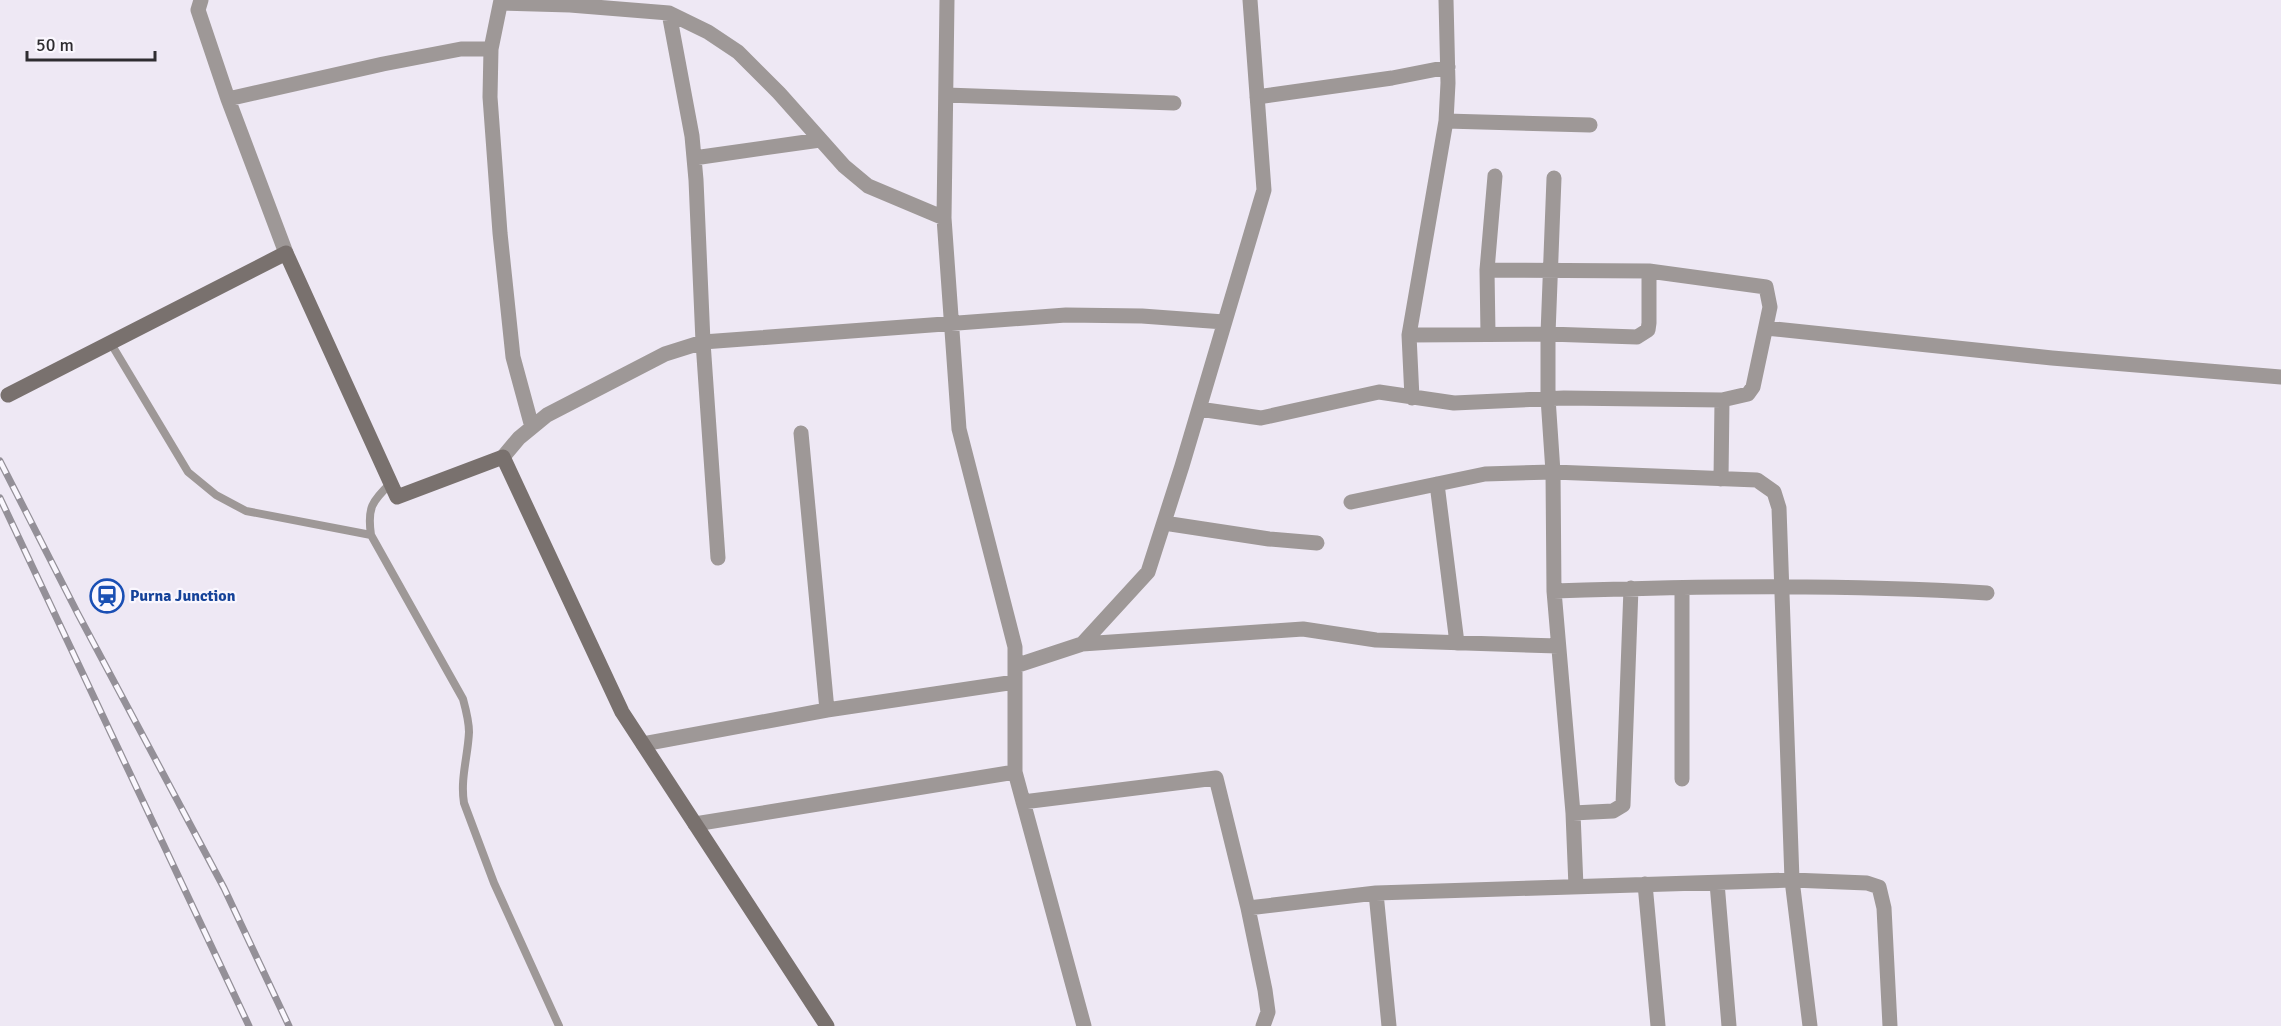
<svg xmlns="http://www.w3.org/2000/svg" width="2281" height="1026" viewBox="0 0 2281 1026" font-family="Signika,sans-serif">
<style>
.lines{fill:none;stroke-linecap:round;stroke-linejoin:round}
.service{stroke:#9e9897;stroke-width:8}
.minor{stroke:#9e9897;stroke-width:15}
.secondary{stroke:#79716e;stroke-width:15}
.rail-casing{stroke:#949098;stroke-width:7}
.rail{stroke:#faf7fe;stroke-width:4.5;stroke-dasharray:14;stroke-linecap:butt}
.labels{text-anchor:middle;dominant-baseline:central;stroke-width:4.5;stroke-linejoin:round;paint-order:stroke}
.transit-label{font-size:16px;font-weight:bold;fill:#164399;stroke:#faf7fe;text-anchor:start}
</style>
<rect width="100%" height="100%" fill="#eee8f4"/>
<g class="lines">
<path class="service" d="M 110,342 L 188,472 L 216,495 L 246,511 L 371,535
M 391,483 C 372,501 367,508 371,535 L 463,699 C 466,710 469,721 469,732 C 468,756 460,779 464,803 L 494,883 L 559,1026"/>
<path class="minor" d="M 201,0 L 198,10 L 228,99 L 286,253
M 501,0 L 491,49 L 490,97 L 500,233 L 513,357 L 532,427
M 947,0 L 944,218 L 959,429 L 1015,647 L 1015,772
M 501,3 L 570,5 L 669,13 L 708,32 L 738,52 L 779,93 L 844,166 L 868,186 L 944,218
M 669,13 L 692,136 L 696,180 L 703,342 L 718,558
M 946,95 L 1174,103
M 1257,97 L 1392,78 L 1448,67
M 228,99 L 383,64 L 461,49 L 491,49
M 1446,121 L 1590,125
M 694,158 L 820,140
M 1554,178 L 1548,334 L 1548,398 L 1553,472 L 1554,591 L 1573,813 L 1576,887
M 1766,328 L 2052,358 L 2281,377
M 1488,334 L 1487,270 L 1495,176
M 1409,335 L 1548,334 L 1637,337 L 1648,330 L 1649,323 L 1649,271
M 1412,398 L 1409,335 L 1446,121 L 1448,83 L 1446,0
M 1199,409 L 1261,418 L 1379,392 L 1454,403 L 1564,398 L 1722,400 L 1748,394 L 1753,387 L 1770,307 L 1766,287 L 1649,271 L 1487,270
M 801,433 L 827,710
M 503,457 L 519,438 L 547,415 L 665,354 L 703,342 L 1066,315 L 1142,316 L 1224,322
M 1721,479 L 1722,400
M 1437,484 L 1457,643
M 1351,502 L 1485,474 L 1553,472 L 1757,480 L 1774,492 L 1779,508 L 1792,880 L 1810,1026
M 1164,523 L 1269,539 L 1317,543
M 1554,591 C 1699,586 1843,584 1987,593
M 1082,644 L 1303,629 L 1376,640 L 1558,646
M 1015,666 L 1082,644 L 1148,572 L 1182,466 L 1264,190 L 1250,0
M 643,744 L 827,710 L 1015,682
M 1682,779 L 1682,588
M 1023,802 L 1216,778 L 1248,908 L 1376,893
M 1573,813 L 1613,811 L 1623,805 L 1631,588
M 695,824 L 1015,772 L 1084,1026
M 1717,883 L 1729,1026
M 1645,884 L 1658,1026
M 1248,908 L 1265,990 L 1268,1012 L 1263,1026
M 1389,1026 L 1376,893 L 1792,880 L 1867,883 L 1879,887 L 1884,908 L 1890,1026"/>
<path class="secondary" d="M 8,395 L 286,253 L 397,497 L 503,457 L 622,712 L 827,1026"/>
<defs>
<path id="rail" d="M 0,461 L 78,614 L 224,888 L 289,1026
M 0,498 L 249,1026"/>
</defs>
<use href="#rail" class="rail-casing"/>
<use href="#rail" class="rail"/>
</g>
<defs>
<symbol id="station-ring" viewBox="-11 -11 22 22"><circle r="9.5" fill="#faf7fe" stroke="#1a4fb4" stroke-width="1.5"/><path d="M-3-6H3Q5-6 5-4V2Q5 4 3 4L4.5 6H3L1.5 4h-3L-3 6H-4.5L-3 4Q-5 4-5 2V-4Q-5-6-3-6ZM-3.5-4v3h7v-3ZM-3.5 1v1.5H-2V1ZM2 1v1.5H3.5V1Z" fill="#1a4fb4"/></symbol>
</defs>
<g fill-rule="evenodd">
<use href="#station-ring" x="88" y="577" width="38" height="38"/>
</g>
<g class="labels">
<g class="transit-label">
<text x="130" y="596">Purna Junction</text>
</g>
</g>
<path d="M27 51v9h128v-9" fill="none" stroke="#2e2c30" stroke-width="3"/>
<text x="36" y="51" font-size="18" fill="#2e2c30" stroke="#faf7fe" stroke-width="4.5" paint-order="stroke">50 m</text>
</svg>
